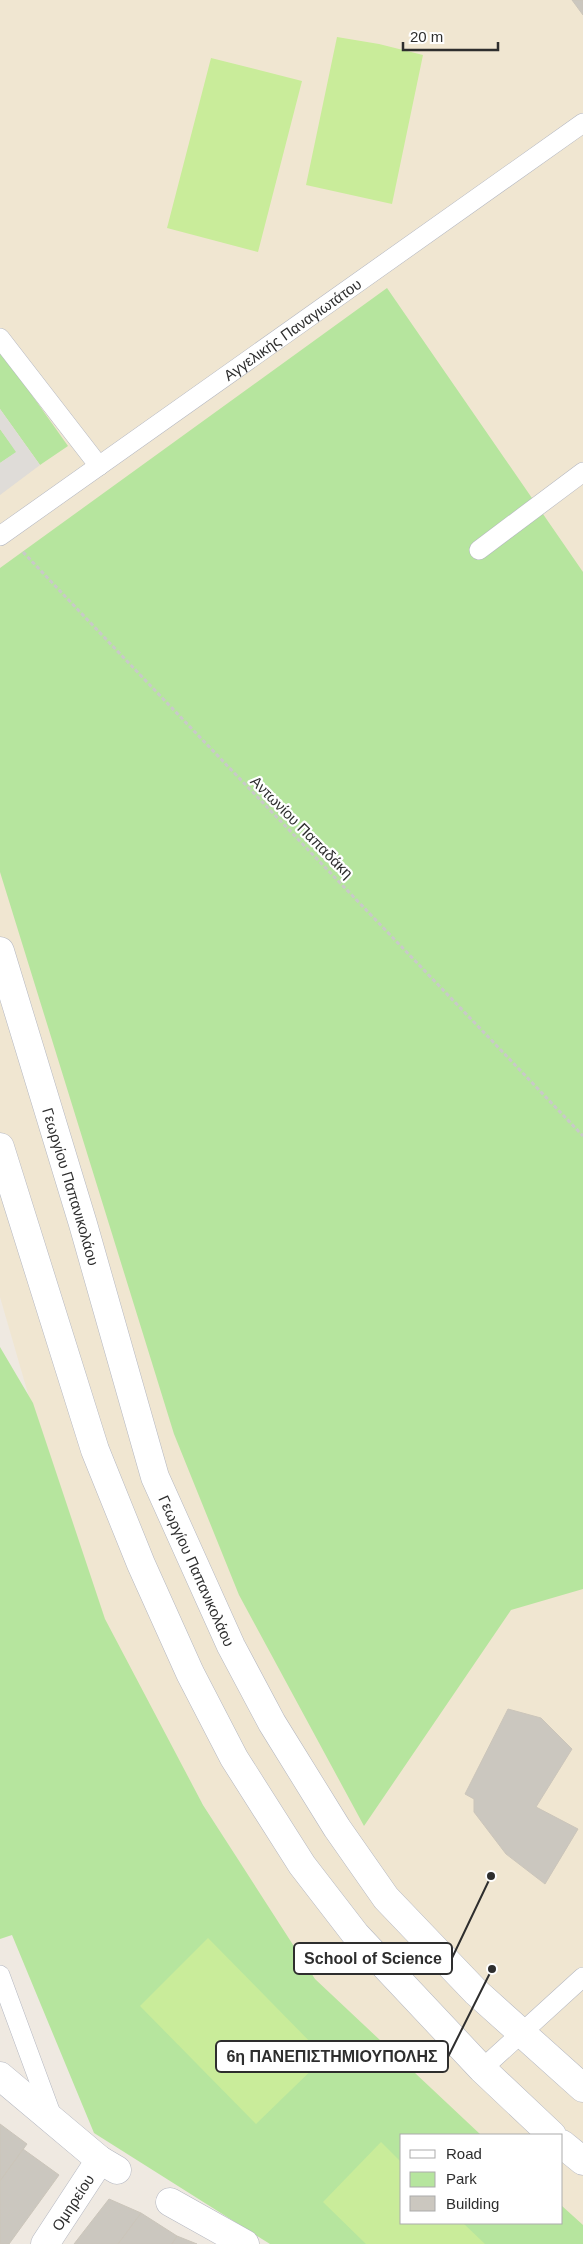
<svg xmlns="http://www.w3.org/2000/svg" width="583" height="2244" viewBox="0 0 583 2244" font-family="Arial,sans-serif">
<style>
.education{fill:#f0e6d1}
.green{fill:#b6e59e}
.pitch{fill:#c9ec9a}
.plaza{fill:#dfdcd8}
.building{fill:#cbc7bf;stroke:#cbc5ba}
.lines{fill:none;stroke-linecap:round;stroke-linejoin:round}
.lane-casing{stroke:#b4b7c1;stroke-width:20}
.street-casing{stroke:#b4b7c1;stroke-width:29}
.path{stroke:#c9c9c9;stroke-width:3;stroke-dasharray:4 2.5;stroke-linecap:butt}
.lane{stroke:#fff;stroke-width:19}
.street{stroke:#fff;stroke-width:28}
.labels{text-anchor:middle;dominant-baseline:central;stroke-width:4.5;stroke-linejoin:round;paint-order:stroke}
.street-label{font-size:15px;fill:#2e2e2e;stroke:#fff}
.leader{fill:none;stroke:#2e2e2e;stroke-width:2}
.callout-dot{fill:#2e2e2e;stroke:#fff;stroke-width:2}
.callout{fill:#fff;stroke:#2e2e2e;stroke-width:2}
.callout-label{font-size:16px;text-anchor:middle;font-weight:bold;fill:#2e2e2e}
</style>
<rect width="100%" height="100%" fill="#efe9e1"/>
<path class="education" d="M 0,0 L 583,0 L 583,2236 L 562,2215 L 562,2135 L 479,2135 L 312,1977 L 202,1803 L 104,1622 L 31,1404 L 0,1297 Z"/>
<path class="green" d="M 387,288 L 583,572 L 583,1589 L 511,1610 L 364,1826 L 239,1595 L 174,1434 L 0,872 L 0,568 Z
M 0,350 L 68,446 L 40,465 L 0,409 Z
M 0,429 L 17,452 L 0,463 Z
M 0,1347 L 33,1403 L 105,1619 L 203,1805 L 315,1979 L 481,2135 L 402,2135 L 402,2223 L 562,2223 L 562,2206 L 583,2225 L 583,2244 L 270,2244 L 94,2133 L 12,1935 L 0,1939 Z"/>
<path class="pitch" d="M 337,37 L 379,44 L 423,55 L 392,204 L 306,185 Z
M 211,58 L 302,81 L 258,252 L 167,228 Z
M 208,1938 L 325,2057 L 256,2124 L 140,2006 Z
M 381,2142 L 402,2163 L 402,2223 L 463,2223 L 485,2244 L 366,2244 L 323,2202 Z"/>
<path class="plaza" d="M 0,409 L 40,465 L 0,495 L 0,463 L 16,452 L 0,429 Z"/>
<path class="building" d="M 572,0 L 583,0 L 583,15 Z
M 508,1709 L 541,1718 L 572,1749 L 536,1807 L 578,1829 L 545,1884 L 506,1854 L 474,1812 L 474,1799 L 465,1794 Z
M 0,2124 L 27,2144 L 0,2181 Z
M 23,2149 L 59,2175 L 9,2244 L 0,2244 L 0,2181 Z
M 109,2199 L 141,2213 L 118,2244 L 74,2244 Z
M 141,2213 L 177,2236 L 172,2244 L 118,2244 Z
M 177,2236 L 197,2244 L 172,2244 Z"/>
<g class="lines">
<defs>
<g id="lane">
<path d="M 0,338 L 99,466"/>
<path id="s1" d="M 0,536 L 583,123"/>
<path d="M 479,550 L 583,472"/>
<path d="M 0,1975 L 53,2119"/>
<path d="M 482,2069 L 583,1977"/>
</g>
<g id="street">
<path id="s2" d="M 0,951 L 83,1224 L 155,1477 L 231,1646 L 272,1723 L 337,1828 L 386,1898 L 476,1992 L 583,2088"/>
<path d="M 0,1147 L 95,1450 L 141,1564 L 190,1673 L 234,1758 L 302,1865 L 356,1935 L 482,2069 L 552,2135"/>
<path d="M 0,2076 L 100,2160 L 117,2170"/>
<path d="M 562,2144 L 583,2161"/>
<path d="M 170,2202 L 245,2244"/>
<path id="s3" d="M 45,2244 L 100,2160"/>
</g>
</defs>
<use href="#lane" class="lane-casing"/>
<use href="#street" class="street-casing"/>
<path class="path" d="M 23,552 C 209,748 397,941 583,1136"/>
<use href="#lane" class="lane"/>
<use href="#street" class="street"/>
</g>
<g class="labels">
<g class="street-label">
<text stroke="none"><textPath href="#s1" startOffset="358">Αγγελικής Παναγιωτάτου</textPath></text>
<text transform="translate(302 827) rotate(45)">Αντωνίου Παπαδάκη</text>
<text stroke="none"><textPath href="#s2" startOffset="246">Γεωργίου Παπανικολάου</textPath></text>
<text stroke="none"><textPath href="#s2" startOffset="651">Γεωργίου Παπανικολάου</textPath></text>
<text stroke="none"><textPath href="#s3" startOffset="50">Ομηρείου</textPath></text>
</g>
</g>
<path class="leader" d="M491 1876L452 1958M492 1969L448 2057"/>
<g class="callout-dot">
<circle cx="491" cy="1876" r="5"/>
<circle cx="492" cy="1969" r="5"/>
</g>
<g class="callout">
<rect x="294" y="1943" width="158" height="31" rx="5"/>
<rect x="216" y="2041" width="232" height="31" rx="5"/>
</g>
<g class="callout-label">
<text x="373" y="1964">School of Science</text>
<text x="332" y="2062">6η ΠΑΝΕΠΙΣΤΗΜΙΟΥΠΟΛΗΣ</text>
</g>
<rect x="400" y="2134" width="162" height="90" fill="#ffffff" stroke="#ababab"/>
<rect x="410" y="2150" width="25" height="8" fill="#ffffff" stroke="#ababab"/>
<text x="446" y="2159" font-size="15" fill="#2e2e2e">Road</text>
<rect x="410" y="2172" width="25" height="15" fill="#b6e59e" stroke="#ababab"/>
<text x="446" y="2184" font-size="15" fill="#2e2e2e">Park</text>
<rect x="410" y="2196" width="25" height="15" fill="#cbc7bf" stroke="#ababab"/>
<text x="446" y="2209" font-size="15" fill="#2e2e2e">Building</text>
<path d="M403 42v8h95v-8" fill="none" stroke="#2e2e2e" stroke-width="2.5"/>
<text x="410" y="42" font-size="15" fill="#2e2e2e" stroke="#ffffff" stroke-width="4" paint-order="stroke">20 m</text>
</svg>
